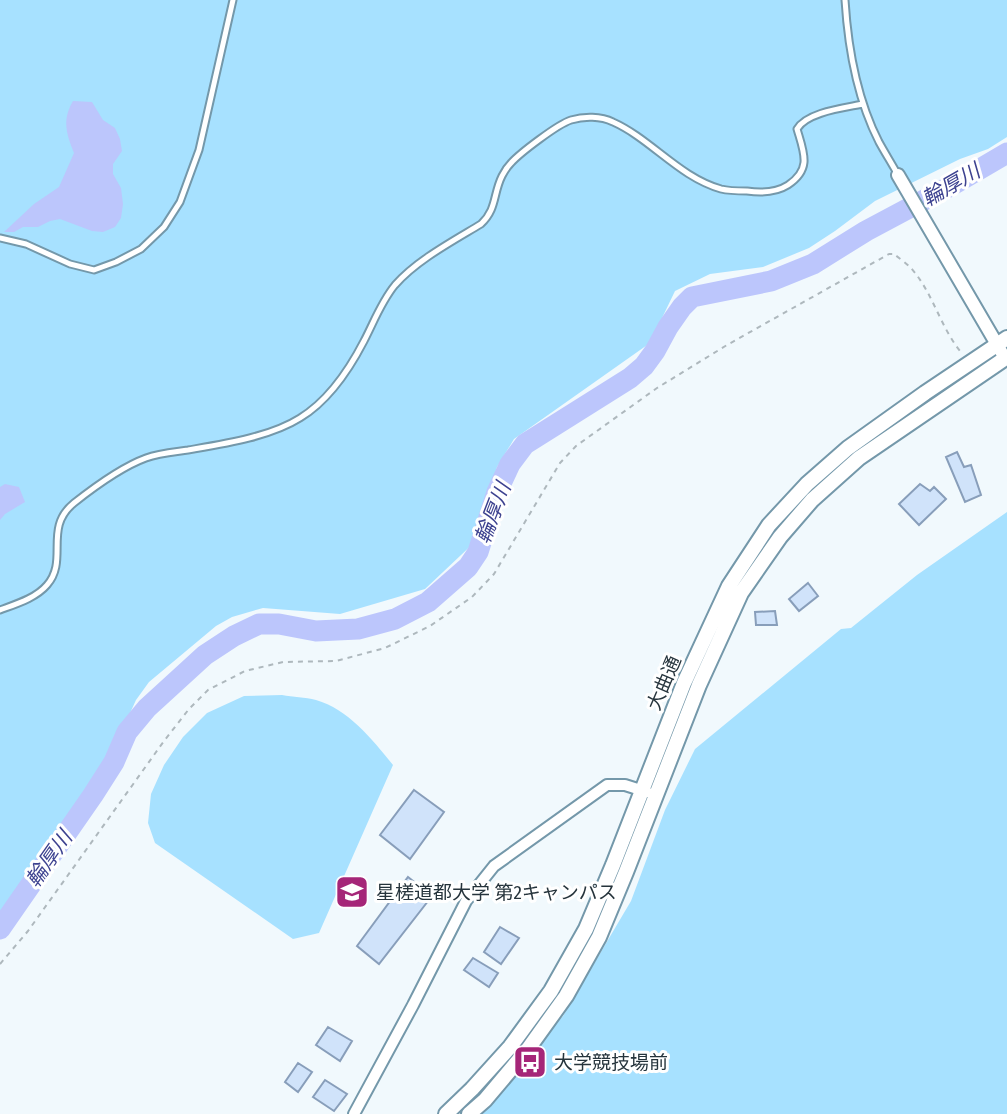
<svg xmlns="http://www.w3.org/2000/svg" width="1007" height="1114" viewBox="0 0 1007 1114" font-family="'Fira Sans Condensed','Noto Sans JP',sans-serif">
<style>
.green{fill:#a7e1ff}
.water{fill:#bcc6fc}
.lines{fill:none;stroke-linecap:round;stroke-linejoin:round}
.river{stroke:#bcc6fc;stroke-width:21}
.building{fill:#d0e3fa;stroke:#889eba;stroke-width:2}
.service-casing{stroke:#7498aa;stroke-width:9}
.minor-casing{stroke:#7498aa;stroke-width:14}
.tertiary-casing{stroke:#7498aa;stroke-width:16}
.secondary-casing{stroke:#7498aa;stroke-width:18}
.path{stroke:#aeb8bd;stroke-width:2;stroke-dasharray:5 5;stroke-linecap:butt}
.service{stroke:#fff;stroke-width:5}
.minor{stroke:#fff;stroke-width:10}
.tertiary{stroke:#fff;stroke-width:12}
.secondary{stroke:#fff;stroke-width:14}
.labels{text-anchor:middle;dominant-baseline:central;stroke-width:6;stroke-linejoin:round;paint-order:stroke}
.street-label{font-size:19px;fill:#26343c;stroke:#fff}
.poi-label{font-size:19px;fill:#26343c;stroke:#fff;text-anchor:start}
.water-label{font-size:21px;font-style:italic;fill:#3d4290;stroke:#fff}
</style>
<rect width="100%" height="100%" fill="#f1f9fd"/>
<path class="green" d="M 0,0 L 1007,0 L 1007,137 L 988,149 L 960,159 L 875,201 L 835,231 L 809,248 L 763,267 L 710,274 L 675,291 L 650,343 L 514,439 L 497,467 L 486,503 L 478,539 L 425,589 L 340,614 L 263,608 L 232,617 L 216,626 L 149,682 L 136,700 L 100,779 L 60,834 L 0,929 Z
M 1007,512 L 1007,1114 L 467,1114 L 563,1016 L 631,901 L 665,810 L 695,749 L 841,629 L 851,628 L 917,575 Z
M 282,695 C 293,697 305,697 316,700 C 348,709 373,740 393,765 L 319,933 L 293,939 L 155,843 L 148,823 L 151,794 L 164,765 L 183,737 L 207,713 L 244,696 Z"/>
<path class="water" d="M 73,101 L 92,102 L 103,120 L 115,128 L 120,139 L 122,151 L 113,164 L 113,174 L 121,188 L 123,204 L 121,218 L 115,227 L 103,232 L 92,231 L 60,219 L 50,221 L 38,227 L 23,227 L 14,232 L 4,232 L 34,204 L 59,187 L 74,153 C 66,133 62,120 73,101 Z
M 5,484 L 19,487 L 25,502 L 5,514 L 0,520 L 0,487 Z"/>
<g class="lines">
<path class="river" d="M 0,929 L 93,795 L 114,762 L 127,732 L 147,708 L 205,655 L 234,636 L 259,624 L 279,624 L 316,631 L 358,629 L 395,619 L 428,602 L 468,567 L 478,552 L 497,492 L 510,464 L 525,444 L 630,378 L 644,366 L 655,351 L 668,327 L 682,307 L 692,297 L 771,281 L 813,264 L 866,231 L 956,183 L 1007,153"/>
</g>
<path class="building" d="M 957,452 L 964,467 L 971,465 L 981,495 L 965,502 L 946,457 Z
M 920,484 L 930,491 L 934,487 L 946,499 L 919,525 L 899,504 Z
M 808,583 L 818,596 L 799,611 L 789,599 Z
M 775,611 L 777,625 L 756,625 L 755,612 Z
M 414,790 L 444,812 L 410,859 L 380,835 Z
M 408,877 L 432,896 L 379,964 L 357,946 Z
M 500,927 L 519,938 L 501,964 L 484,952 Z
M 473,958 L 498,973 L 489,987 L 464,970 Z
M 328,1027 L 352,1041 L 340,1061 L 316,1045 Z
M 298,1063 L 312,1072 L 298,1092 L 285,1082 Z
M 325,1080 L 347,1094 L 334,1111 L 313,1097 Z"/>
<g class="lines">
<defs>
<path id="service" d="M 845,0 C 848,48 857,99 879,142 C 885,153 892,164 898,175
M 0,238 L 26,244 L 70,264 L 94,270 L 116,262 L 141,249 L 164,227 L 180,202 L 199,150 L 233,0
M 0,610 C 16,604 36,598 47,585 C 69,560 43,528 74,503 C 93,488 124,466 146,458 C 159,453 174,452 188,450 C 223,444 270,437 300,418 C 328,401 349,370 364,341 C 374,322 381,302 395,285 C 417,260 453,241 481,224 C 497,209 493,194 502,176 C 504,172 507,167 511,163 C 520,153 558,124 571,120 C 584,116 601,116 613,122 C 651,139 679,177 721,189 C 729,191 739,191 747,191 C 761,193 777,192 788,185 C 812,169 804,153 797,129 C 807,112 844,108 863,104"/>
<path id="minor" d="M 354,1114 L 413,1005 L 466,901 L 494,866 L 607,785 L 625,785 L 647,792"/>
<path id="tertiary" d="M 898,175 L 1002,353"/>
<path id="secondary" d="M 446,1114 L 472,1089 L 510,1047 L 551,991 L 586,929 L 613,865 L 684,683 L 729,586 L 769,525 L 807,484 L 848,448 L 925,393 L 1007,338
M 469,1114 L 485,1100 L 528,1049 L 566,996 L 599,937 L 626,872 L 699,685 L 741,593 L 780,537 L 812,500 L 859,458 L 1007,357"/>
</defs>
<use href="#service" class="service-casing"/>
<use href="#minor" class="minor-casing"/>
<use href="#tertiary" class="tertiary-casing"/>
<use href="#secondary" class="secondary-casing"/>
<path class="path" d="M 0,964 L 28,931 L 164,741 L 189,709 L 208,690 L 245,671 L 283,662 L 336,661 L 385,648 L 430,626 L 472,597 L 494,574 L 560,463 L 576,446 L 657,388 L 727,345 L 889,254 L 894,254 C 899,258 906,263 911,268 C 933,293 940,326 960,351"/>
<use href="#service" class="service"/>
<use href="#minor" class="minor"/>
<use href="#tertiary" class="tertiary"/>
<use href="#secondary" class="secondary"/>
</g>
<defs>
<symbol id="university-square" viewBox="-11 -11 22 22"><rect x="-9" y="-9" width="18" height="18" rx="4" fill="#a52678" stroke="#fff"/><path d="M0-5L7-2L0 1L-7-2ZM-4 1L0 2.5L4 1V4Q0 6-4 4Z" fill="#fff"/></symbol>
<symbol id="bus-square" viewBox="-11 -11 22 22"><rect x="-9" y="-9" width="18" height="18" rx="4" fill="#a52678" stroke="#fff"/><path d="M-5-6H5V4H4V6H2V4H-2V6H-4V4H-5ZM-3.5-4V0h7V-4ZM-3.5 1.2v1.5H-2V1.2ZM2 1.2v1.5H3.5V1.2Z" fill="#fff"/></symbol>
</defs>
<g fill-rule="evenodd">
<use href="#university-square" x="333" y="873" width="38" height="38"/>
<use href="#bus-square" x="511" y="1043" width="38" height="38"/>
</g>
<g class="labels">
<g class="street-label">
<text transform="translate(664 683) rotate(-67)">大曲通</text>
</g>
<g class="poi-label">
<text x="376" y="892">星槎道都大学 第2キャンパス</text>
<text x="554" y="1062">大学競技場前</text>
</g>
<g class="water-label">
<text transform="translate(951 185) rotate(-30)">輪厚川</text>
<text transform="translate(493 513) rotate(-69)">輪厚川</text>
<text transform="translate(49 859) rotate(-55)">輪厚川</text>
</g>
</g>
</svg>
